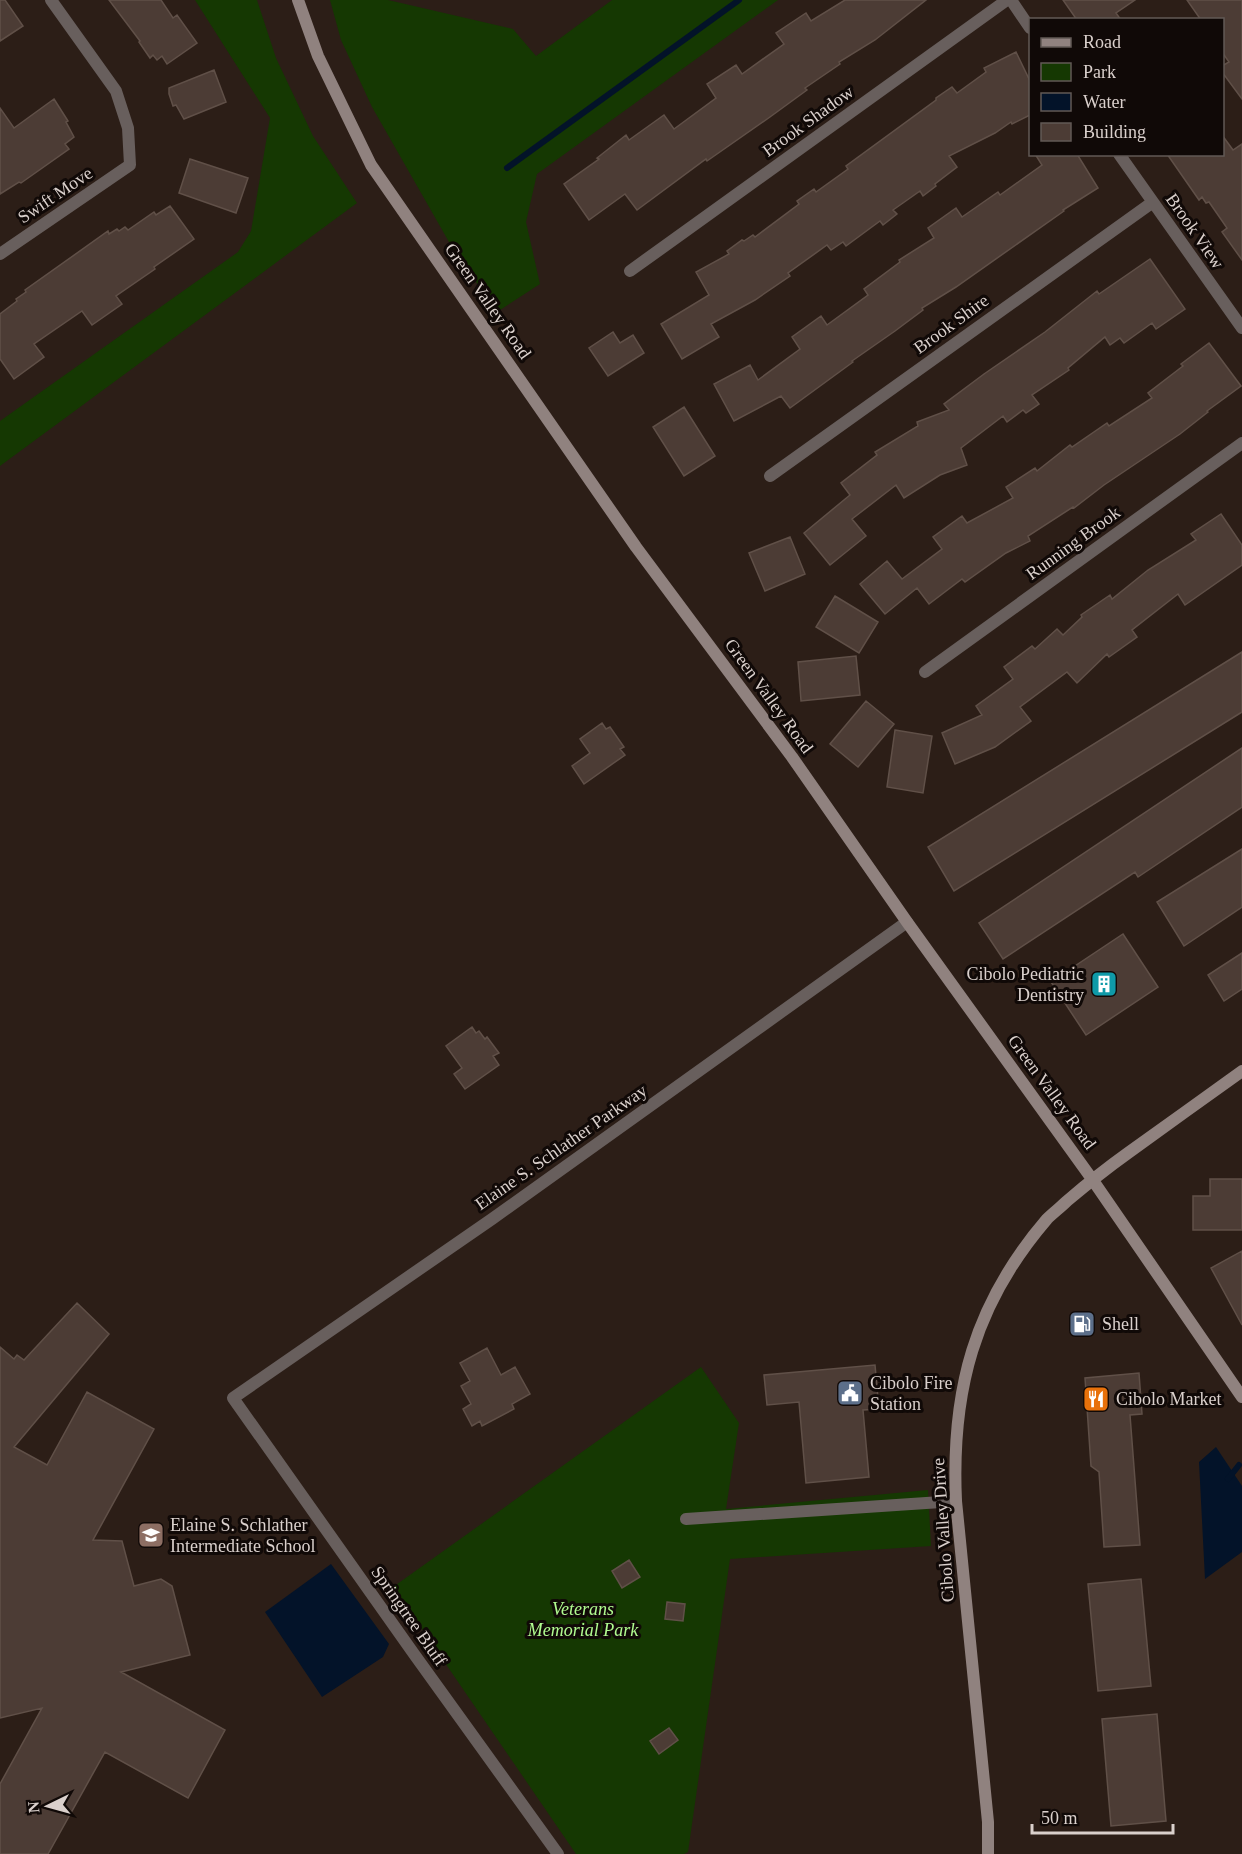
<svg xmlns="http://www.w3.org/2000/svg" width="1242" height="1854" viewBox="0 0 1242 1854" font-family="'Times New Roman',serif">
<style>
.green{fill:#153802}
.water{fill:#031329}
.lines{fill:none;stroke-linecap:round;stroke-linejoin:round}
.stream{stroke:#031329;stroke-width:6}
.building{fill:#4c3c35;stroke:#605048;stroke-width:1.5}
.street{stroke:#685f5d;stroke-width:12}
.secondary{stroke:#90827f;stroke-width:12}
.labels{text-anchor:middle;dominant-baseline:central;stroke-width:6;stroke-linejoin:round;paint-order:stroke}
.street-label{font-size:18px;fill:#dad0cc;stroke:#100907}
.poi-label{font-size:18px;fill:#dad0cc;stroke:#100907;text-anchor:start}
.park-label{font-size:18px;font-style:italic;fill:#b0fb90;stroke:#100907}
</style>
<rect width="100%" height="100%" fill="#2c1e17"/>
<path class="green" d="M 195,0 L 257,0 L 276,58 L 313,136 L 357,203 L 0,466 L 0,421 L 238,252 L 251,231 L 270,118 Z
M 330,0 L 388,0 L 513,29 L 536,56 L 612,0 L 778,0 L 537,174 L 526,222 L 540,284 L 497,312 L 453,249 L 372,107 L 341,40 Z
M 701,1367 L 739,1423 L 726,1509 L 928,1490 L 931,1546 L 730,1559 L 688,1852 L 684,1854 L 576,1854 L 393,1587 Z"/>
<path class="water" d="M 1216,1447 L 1242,1486 L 1242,1552 L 1205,1579 L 1199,1462 Z
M 331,1564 L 389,1644 L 383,1657 L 322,1697 L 265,1612 Z"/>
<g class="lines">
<path class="stream" d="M 507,168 L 739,0
M 1228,1479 L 1239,1465"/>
</g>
<path class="building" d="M 0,0 L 5,0 L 23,26 L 0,41 Z
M 109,0 L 161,0 L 173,18 L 177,15 L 197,43 L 167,64 L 162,56 L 157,60 L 153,55 L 150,58 L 139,42 L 140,41 Z
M 845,0 L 926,0 L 875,40 L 839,62 L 840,64 L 805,88 L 807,90 L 770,117 L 707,161 L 706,159 L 637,210 L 625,194 L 589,220 L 564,184 L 599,159 L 597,158 L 626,135 L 629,140 L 664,115 L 674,129 L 716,98 L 707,84 L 736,65 L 742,74 L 784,44 L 776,33 L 806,13 L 811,21 Z
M 1063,0 L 1135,0 L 1116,13 L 1121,20 L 1077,20 Z
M 1187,0 L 1242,0 L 1242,99 L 1222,72 L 1222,66 L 1229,62 L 1222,52 L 1222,20 L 1201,20 Z
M 1016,52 L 1030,81 L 1030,115 L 1012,124 L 1011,122 L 995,133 L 949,156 L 957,167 L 935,184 L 936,186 L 923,196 L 920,191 L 893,210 L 897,214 L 883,225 L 880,221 L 846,246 L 843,242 L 831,250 L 827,245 L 788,273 L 790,276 L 755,300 L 711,324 L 719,337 L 682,359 L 661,324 L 709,295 L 696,272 L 729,254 L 727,251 L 742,240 L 744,241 L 753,235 L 755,237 L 799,204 L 797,201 L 814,189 L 816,192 L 848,169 L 846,166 L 936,100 L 936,98 L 952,87 L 957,93 L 986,72 L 984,68 Z
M 214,70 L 226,102 L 184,119 L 176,105 L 173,106 L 169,94 L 169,88 Z
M 54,99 L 68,121 L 66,122 L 74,137 L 65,144 L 69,149 L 21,183 L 19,182 L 0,194 L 0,108 L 14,128 Z
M 1222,135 L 1233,150 L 1242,144 L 1242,260 L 1222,232 L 1227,228 L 1209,202 L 1206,203 L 1202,197 L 1199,200 L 1167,154 L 1222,154 Z
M 1035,154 L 1077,154 L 1098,188 L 1063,210 L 1064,211 L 956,287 L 922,308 L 923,310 L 895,331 L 852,361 L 853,362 L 790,408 L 781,396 L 734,421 L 714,384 L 750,365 L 758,380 L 800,349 L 792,337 L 821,316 L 827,325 L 868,295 L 864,289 L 900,262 L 899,260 L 934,238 L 928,228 L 956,208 L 962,217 L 998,192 L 1000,195 L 1042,165 Z
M 190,159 L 248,178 L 236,213 L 179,193 Z
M 170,206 L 194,239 L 154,267 L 155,269 L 116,296 L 122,304 L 92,325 L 82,311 L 34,344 L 44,357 L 14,379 L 0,359 L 0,314 L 17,301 L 16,299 L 26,292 L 25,290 L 108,231 L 109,234 L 117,229 L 119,231 L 125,227 L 128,230 L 154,212 L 156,215 Z
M 1150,259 L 1185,309 L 1156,329 L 1152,323 L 1124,343 L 1120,338 L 1110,345 L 1105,337 L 1068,368 L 1069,370 L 1032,395 L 1039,404 L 1026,413 L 1023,410 L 1007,422 L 1003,416 L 961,448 L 967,465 L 940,475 L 904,498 L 896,485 L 852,519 L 866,536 L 830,565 L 804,533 L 850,495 L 841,483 L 877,455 L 875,452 L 918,426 L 917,422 L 949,410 L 944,404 L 984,374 L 1045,332 L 1097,291 L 1099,294 Z
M 613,332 L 620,343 L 633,335 L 644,353 L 608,376 L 589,348 Z
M 1209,343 L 1241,386 L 1207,411 L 1208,412 L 1180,434 L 1104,485 L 1074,508 L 1073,507 L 1028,536 L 1030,541 L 1006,553 L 965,582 L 962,579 L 929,604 L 917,588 L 885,614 L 860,584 L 887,561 L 902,579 L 942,549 L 933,537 L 962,516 L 967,523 L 1013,498 L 1006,487 L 1035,468 L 1037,471 L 1070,445 L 1072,447 L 1107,423 L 1109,426 L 1152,398 L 1148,393 L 1183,366 L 1181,364 Z
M 684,407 L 715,456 L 684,476 L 653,427 Z
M 1221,514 L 1242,545 L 1242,565 L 1185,605 L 1178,594 L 1132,630 L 1137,637 L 1109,657 L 1107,654 L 1077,683 L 1067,672 L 1020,707 L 1031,721 L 995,747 L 955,764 L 942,733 L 982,715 L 976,706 L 1013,679 L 1004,667 L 1032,646 L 1035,649 L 1057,629 L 1063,635 L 1082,617 L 1081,615 L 1110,595 L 1112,599 L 1148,570 L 1196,540 L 1191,534 Z
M 790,537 L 805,574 L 765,591 L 749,553 Z
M 835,596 L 878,622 L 859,653 L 816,627 Z
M 1242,652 L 1242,712 L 954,891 L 928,847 Z
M 856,656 L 860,695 L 801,701 L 798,662 Z
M 866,701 L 894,724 L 858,767 L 830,744 Z
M 602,723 L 606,729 L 610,727 L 624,747 L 620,749 L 625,755 L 584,784 L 572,766 L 590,753 L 580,739 Z
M 895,730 L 932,736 L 923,793 L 887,787 Z
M 1242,748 L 1242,807 L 1138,877 L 1135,872 L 1003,959 L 979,923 Z
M 1242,849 L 1242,907 L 1184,946 L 1157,902 Z
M 1123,934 L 1158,987 L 1086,1035 L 1051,982 Z
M 1242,953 L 1242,989 L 1224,1001 L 1208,975 Z
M 472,1027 L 476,1033 L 479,1031 L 485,1039 L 487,1037 L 499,1053 L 493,1056 L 499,1065 L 465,1089 L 454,1074 L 462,1068 L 446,1046 Z
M 1210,1179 L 1242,1179 L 1242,1230 L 1193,1230 L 1193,1196 L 1210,1196 Z
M 1242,1251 L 1242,1325 L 1211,1268 Z
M 77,1303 L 109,1334 L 14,1447 L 47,1465 L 87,1392 L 154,1429 L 93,1540 L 122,1541 L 134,1586 L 161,1579 L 172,1586 L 190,1655 L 121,1672 L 225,1730 L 188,1798 L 105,1752 L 48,1854 L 0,1854 L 0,1784 L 42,1708 L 0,1718 L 0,1347 L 14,1359 L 17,1355 L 24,1360 Z
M 487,1348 L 501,1375 L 515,1367 L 530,1394 L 512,1404 L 514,1409 L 482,1426 L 480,1421 L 472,1426 L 463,1409 L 471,1404 L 461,1386 L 470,1381 L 460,1363 Z
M 875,1365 L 879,1409 L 863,1410 L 869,1477 L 806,1483 L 799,1402 L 767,1405 L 764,1375 Z
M 1139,1373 L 1142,1414 L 1130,1415 L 1140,1545 L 1104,1547 L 1099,1472 L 1091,1466 L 1085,1378 Z
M 629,1560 L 640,1577 L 622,1588 L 612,1571 Z
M 1141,1579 L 1151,1686 L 1098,1691 L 1088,1584 Z
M 667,1602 L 685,1604 L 683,1621 L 665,1619 Z
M 1157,1714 L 1166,1821 L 1111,1826 L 1102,1719 Z
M 669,1728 L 678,1740 L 659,1754 L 650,1741 Z"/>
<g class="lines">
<path class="street" d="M 1011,0 L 1030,28
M 1119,154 L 1242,328
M 0,254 L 130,165 L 128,128 L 116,91 L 51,0
M 630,271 L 1007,0
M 770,476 L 1153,202
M 925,672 L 1242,443
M 686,1519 L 956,1501
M 558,1854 L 414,1654 L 233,1398 L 492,1219 L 907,922"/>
<path class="secondary" d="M 298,0 L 318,56 L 371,165 L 636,547 L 792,757 L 907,922 L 1092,1179 L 1242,1397
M 988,1854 L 988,1822 L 956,1501 C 951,1391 974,1304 1047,1219 C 1053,1213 1061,1207 1067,1201 C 1087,1184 1107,1168 1128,1153 C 1166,1126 1204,1098 1242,1071"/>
</g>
<defs>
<symbol id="building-square" viewBox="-11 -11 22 22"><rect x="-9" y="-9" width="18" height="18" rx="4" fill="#0f9aa8" stroke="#100907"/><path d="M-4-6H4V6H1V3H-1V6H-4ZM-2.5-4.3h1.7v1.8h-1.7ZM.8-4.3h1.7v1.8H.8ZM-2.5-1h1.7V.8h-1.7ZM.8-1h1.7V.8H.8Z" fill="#fff"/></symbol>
<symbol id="fuel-square" viewBox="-11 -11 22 22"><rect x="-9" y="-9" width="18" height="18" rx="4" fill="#5c6f8a" stroke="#100907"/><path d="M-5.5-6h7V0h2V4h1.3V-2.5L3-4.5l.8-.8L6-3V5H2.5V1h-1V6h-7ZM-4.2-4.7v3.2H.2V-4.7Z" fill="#fff"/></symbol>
<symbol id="civic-square" viewBox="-11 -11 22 22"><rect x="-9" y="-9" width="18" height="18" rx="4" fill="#5c6f8a" stroke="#100907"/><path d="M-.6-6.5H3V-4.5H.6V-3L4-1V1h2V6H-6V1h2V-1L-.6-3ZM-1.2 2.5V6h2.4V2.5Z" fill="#fff"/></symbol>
<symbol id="restaurant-square" viewBox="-11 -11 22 22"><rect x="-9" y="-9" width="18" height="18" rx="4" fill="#e8710a" stroke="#100907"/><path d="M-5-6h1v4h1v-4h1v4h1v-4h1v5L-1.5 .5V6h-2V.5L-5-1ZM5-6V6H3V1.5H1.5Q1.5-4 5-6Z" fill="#fff"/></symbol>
<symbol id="school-square" viewBox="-11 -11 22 22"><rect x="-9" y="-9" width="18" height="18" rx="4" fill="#8d6e63" stroke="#100907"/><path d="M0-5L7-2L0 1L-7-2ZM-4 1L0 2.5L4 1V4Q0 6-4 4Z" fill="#fff"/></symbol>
</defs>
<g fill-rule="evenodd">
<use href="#building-square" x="1089" y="969" width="30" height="30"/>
<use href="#fuel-square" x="1067" y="1309" width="30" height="30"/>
<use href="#civic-square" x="835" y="1378" width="30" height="30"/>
<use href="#restaurant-square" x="1081" y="1384" width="30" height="30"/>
<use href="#school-square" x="136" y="1520" width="30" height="30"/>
</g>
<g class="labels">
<g class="street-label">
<text transform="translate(808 121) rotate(-36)">Brook Shadow</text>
<text transform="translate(55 195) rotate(-34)">Swift Move</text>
<text transform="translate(1195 231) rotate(55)">Brook View</text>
<text transform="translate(488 301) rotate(55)">Green Valley Road</text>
<text transform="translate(951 324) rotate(-36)">Brook Shire</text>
<text transform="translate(1073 543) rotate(-36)">Running Brook</text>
<text transform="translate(769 696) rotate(54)">Green Valley Road</text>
<text transform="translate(1052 1092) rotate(54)">Green Valley Road</text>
<text transform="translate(561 1147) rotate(-35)">Elaine S. Schlather Parkway</text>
<text transform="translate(943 1530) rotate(-94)">Cibolo Valley Drive</text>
<text transform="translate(409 1616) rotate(55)">Springtree Bluff</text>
</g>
<g class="poi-label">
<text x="1084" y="974" text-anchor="end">Cibolo Pediatric<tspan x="1084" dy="21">Dentistry</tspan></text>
<text x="1102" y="1324">Shell</text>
<text x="870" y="1383">Cibolo Fire<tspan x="870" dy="21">Station</tspan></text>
<text x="1116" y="1399">Cibolo Market</text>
<text x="170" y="1525">Elaine S. Schlather<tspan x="170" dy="21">Intermediate School</tspan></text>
</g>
<g class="park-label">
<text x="583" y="1609">Veterans<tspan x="583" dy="21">Memorial Park</tspan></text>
</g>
</g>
<rect x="1029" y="18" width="195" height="138" fill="#100907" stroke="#615956" stroke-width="1.5"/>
<rect x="1041" y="38" width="30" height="9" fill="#90827f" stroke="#615956" stroke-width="1.5"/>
<text x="1083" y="48" font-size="18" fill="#dad0cc">Road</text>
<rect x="1041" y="63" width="30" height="18" fill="#153802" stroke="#615956" stroke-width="1.5"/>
<text x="1083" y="78" font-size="18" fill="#dad0cc">Park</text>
<rect x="1041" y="93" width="30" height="18" fill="#031329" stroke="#615956" stroke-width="1.5"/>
<text x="1083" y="108" font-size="18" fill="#dad0cc">Water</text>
<rect x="1041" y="123" width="30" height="18" fill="#4c3c35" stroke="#615956" stroke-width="1.5"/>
<text x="1083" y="138" font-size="18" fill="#dad0cc">Building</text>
<g transform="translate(48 1806) rotate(265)" stroke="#100907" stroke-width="4.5" paint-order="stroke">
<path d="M0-4.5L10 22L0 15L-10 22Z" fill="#dad0cc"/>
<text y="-9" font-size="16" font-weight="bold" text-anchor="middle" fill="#dad0cc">N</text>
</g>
<path d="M1032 1824v9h141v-9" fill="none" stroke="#dad0cc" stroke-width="3"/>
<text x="1041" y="1824" font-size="18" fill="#dad0cc" stroke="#100907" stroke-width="4.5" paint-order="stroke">50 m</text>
</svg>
